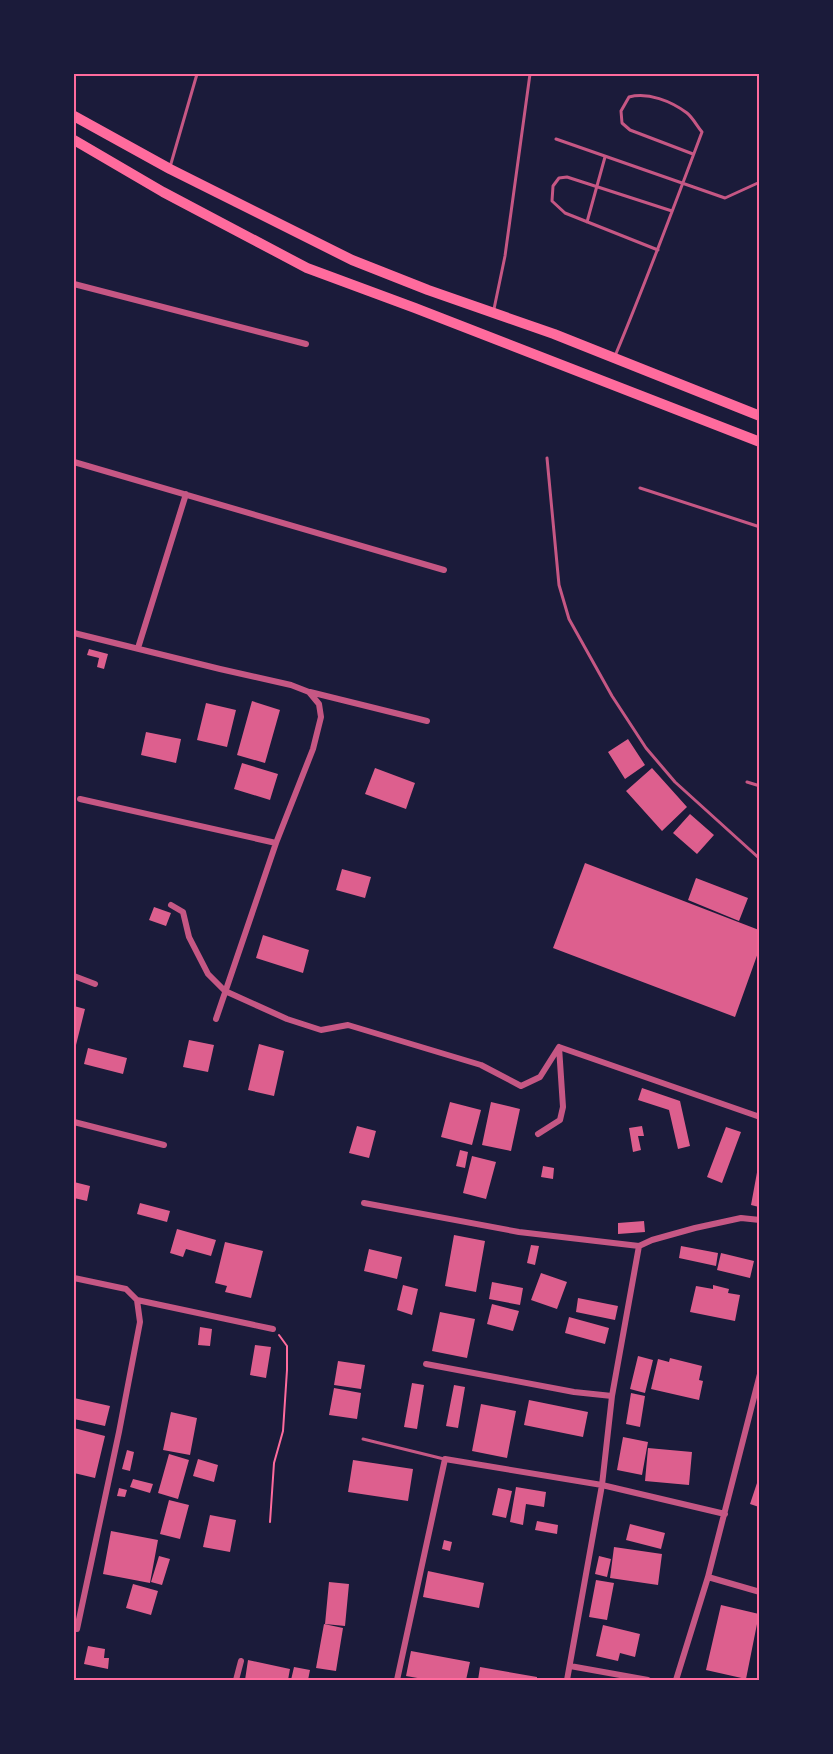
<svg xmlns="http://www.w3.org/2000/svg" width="833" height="1754" viewBox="0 0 833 1754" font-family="Arial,sans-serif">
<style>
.building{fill:#dd5f8e}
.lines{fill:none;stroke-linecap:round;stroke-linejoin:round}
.path{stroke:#ff6b9d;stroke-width:2}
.service{stroke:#c65784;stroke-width:3}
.minor{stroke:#c65784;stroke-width:6}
.trunk{stroke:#ff6b9d;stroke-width:10}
.neatline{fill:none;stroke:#ff6b9d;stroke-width:2}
</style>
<rect width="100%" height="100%" fill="#1b1b3a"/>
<path class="building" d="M 89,649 L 108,654 L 104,669 L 97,667 L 99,658 L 87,655 Z
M 252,701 L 280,710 L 265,763 L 237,755 Z
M 206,703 L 236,710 L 227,747 L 197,740 Z
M 146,732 L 181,739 L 176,763 L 141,755 Z
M 628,739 L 645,765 L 625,779 L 608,752 Z
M 242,763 L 278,774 L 270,800 L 234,789 Z
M 375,768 L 415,783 L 406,809 L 365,794 Z
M 652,768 L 687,807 L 662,831 L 626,791 Z
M 690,814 L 714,835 L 697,854 L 673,833 Z
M 585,863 L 759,930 L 759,950 L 735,1017 L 553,948 Z
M 342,869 L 371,877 L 365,898 L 336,890 Z
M 696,878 L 748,898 L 739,921 L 688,900 Z
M 154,907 L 171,913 L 166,926 L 149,920 Z
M 263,935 L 309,950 L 303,973 L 256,958 Z
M 74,1006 L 85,1009 L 76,1045 L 74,1045 Z
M 189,1040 L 214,1045 L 208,1072 L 183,1067 Z
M 259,1044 L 284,1051 L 274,1096 L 248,1090 Z
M 88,1048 L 127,1058 L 123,1074 L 84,1064 Z
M 642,1088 L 680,1101 L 690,1146 L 678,1149 L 669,1110 L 638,1100 Z
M 450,1102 L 481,1110 L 472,1145 L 441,1137 Z
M 491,1102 L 520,1109 L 511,1151 L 482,1145 Z
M 357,1126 L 376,1131 L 369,1158 L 349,1153 Z
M 642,1126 L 644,1136 L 638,1136 L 641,1150 L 633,1152 L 629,1128 Z
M 726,1127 L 741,1132 L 722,1183 L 707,1177 Z
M 460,1150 L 468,1152 L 465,1168 L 456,1166 Z
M 472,1156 L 496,1162 L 486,1199 L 463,1193 Z
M 543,1166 L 554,1168 L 553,1179 L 541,1177 Z
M 758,1167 L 759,1167 L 759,1207 L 751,1205 Z
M 74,1182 L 90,1186 L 87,1201 L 74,1198 Z
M 140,1203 L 170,1211 L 167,1222 L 137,1214 Z
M 644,1221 L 645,1232 L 618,1234 L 618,1223 Z
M 177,1229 L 216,1240 L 211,1256 L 186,1249 L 183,1257 L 170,1253 Z
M 454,1235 L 485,1241 L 476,1292 L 445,1286 Z
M 225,1242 L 263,1251 L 251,1298 L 225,1292 L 227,1286 L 215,1283 Z
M 531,1245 L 539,1246 L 535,1265 L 527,1263 Z
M 681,1246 L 718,1253 L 716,1266 L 679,1258 Z
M 369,1249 L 402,1257 L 397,1279 L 364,1271 Z
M 721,1253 L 754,1261 L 750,1278 L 717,1270 Z
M 541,1273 L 567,1282 L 557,1309 L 531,1300 Z
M 492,1282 L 523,1288 L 520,1305 L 489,1299 Z
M 403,1285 L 418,1289 L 412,1315 L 397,1310 Z
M 713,1285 L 729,1289 L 728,1293 L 740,1295 L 735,1321 L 690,1312 L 696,1286 L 713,1289 Z
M 578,1298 L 618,1306 L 615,1320 L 576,1312 Z
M 492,1304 L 519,1311 L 513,1331 L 487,1324 Z
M 440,1312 L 475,1319 L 467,1358 L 432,1351 Z
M 569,1317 L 609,1328 L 605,1344 L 565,1333 Z
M 200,1327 L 212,1329 L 210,1346 L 198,1345 Z
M 255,1345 L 271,1347 L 266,1378 L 250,1375 Z
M 638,1356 L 653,1360 L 645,1393 L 630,1389 Z
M 670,1358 L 702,1366 L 699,1380 L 703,1381 L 699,1400 L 651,1389 L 658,1359 L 669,1362 Z
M 338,1361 L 365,1365 L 361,1389 L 334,1385 Z
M 412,1383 L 424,1385 L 417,1429 L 404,1427 Z
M 454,1385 L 465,1387 L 458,1428 L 446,1426 Z
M 334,1388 L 361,1393 L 357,1419 L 329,1415 Z
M 631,1393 L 645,1396 L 640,1427 L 626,1424 Z
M 74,1398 L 110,1406 L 105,1426 L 74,1419 Z
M 529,1400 L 588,1412 L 583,1437 L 524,1425 Z
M 481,1404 L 516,1411 L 507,1458 L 472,1451 Z
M 171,1412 L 197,1418 L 190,1455 L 163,1450 Z
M 74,1428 L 105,1436 L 95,1478 L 74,1473 Z
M 623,1437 L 648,1442 L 642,1475 L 617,1470 Z
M 648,1448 L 692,1452 L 689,1485 L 645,1481 Z
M 127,1450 L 134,1452 L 130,1471 L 122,1469 Z
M 169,1454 L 189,1460 L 178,1499 L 158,1493 Z
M 198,1459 L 218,1465 L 214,1482 L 193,1476 Z
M 353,1460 L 413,1469 L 408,1501 L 348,1492 Z
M 759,1477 L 759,1507 L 750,1504 Z
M 133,1479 L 153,1484 L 150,1493 L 130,1487 Z
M 516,1487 L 546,1492 L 544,1507 L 526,1504 L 523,1525 L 510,1522 Z
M 119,1488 L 127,1490 L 125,1497 L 117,1496 Z
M 498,1488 L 512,1491 L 506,1518 L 492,1515 Z
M 169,1500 L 189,1505 L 180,1539 L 160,1534 Z
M 210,1515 L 236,1520 L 230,1552 L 203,1547 Z
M 537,1521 L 558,1525 L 557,1534 L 535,1530 Z
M 630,1524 L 665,1533 L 661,1549 L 626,1540 Z
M 111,1531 L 158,1540 L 150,1583 L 103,1574 Z
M 444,1540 L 452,1542 L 450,1551 L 442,1549 Z
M 614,1547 L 662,1554 L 658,1585 L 610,1578 Z
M 159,1556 L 170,1559 L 162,1585 L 151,1582 Z
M 599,1556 L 611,1559 L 607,1577 L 595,1574 Z
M 428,1571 L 484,1583 L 479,1608 L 423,1597 Z
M 596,1580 L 614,1583 L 607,1620 L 589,1617 Z
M 329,1582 L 349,1584 L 345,1626 L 325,1624 Z
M 133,1584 L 158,1591 L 151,1615 L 126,1608 Z
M 721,1605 L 759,1614 L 746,1679 L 706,1670 Z
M 324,1624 L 343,1628 L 336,1671 L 316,1668 Z
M 603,1625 L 640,1634 L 635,1657 L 620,1653 L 618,1661 L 596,1656 Z
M 88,1646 L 105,1649 L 104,1658 L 109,1658 L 108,1669 L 84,1664 Z
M 411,1651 L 470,1662 L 466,1680 L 429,1680 L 406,1676 Z
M 248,1660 L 290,1669 L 288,1680 L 245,1680 Z
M 294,1667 L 310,1670 L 308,1680 L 291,1680 Z
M 480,1667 L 537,1677 L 537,1680 L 478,1680 Z"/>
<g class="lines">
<path class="path" d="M 270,1522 L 274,1463 L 283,1431 L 287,1370 L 287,1346 L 279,1335"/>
<path class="service" d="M 556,139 L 725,198 L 760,182
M 170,167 L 197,74
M 587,222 L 605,157
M 658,250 L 565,213 L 552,201 L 553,186 L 559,178 L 567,177 L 672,211
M 494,309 L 505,256 L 530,74
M 615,356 C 646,282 674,207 702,132 C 697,126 693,118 687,113 C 671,101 648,92 629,97 L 621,111 L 622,123 L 630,130 L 693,154
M 547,458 L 559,585 L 569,619 L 612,696 L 646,748 L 675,782 L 760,859
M 640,488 L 760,527
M 747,782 L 760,786
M 363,1439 L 444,1459"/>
<path class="minor" d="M 74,284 L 306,344
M 74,462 L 444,570
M 74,633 L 220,669 L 291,685 L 309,692 L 319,704 L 321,717 L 313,749 L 276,843 L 216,1019
M 138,648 L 186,494
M 310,692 L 427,721
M 80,799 L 276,843
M 171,905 L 183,912 L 189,937 L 208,974 L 225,991 L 287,1019 L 321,1030 L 348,1025 L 481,1065 L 521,1086 L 540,1077 L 559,1047 L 563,1107 L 560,1120 L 538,1134
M 74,976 L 95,984
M 559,1047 L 760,1117
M 74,1122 L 164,1145
M 364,1203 L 519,1232 L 639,1246 L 652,1240 L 695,1228 L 741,1218 L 760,1220
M 74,1278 L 126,1289 L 137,1300 L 140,1322 L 119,1432 L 77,1629
M 137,1300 L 273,1329
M 426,1364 L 574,1392 L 612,1396
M 708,1577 L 760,1592
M 570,1666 L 648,1680
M 236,1680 L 241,1661
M 397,1680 L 445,1459 L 602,1485 L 725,1514
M 567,1680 L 602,1485 L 612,1396 L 639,1246
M 676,1680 L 708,1577 L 760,1374"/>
<path class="trunk" d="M 74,116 L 170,169 L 352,260 L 428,290 L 554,334 L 760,416
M 74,140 L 163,192 L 307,268 L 415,308 L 760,442"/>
</g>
<rect width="833" height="1754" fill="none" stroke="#1b1b3a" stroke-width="150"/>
<rect x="75" y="75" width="683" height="1604" class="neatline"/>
</svg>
